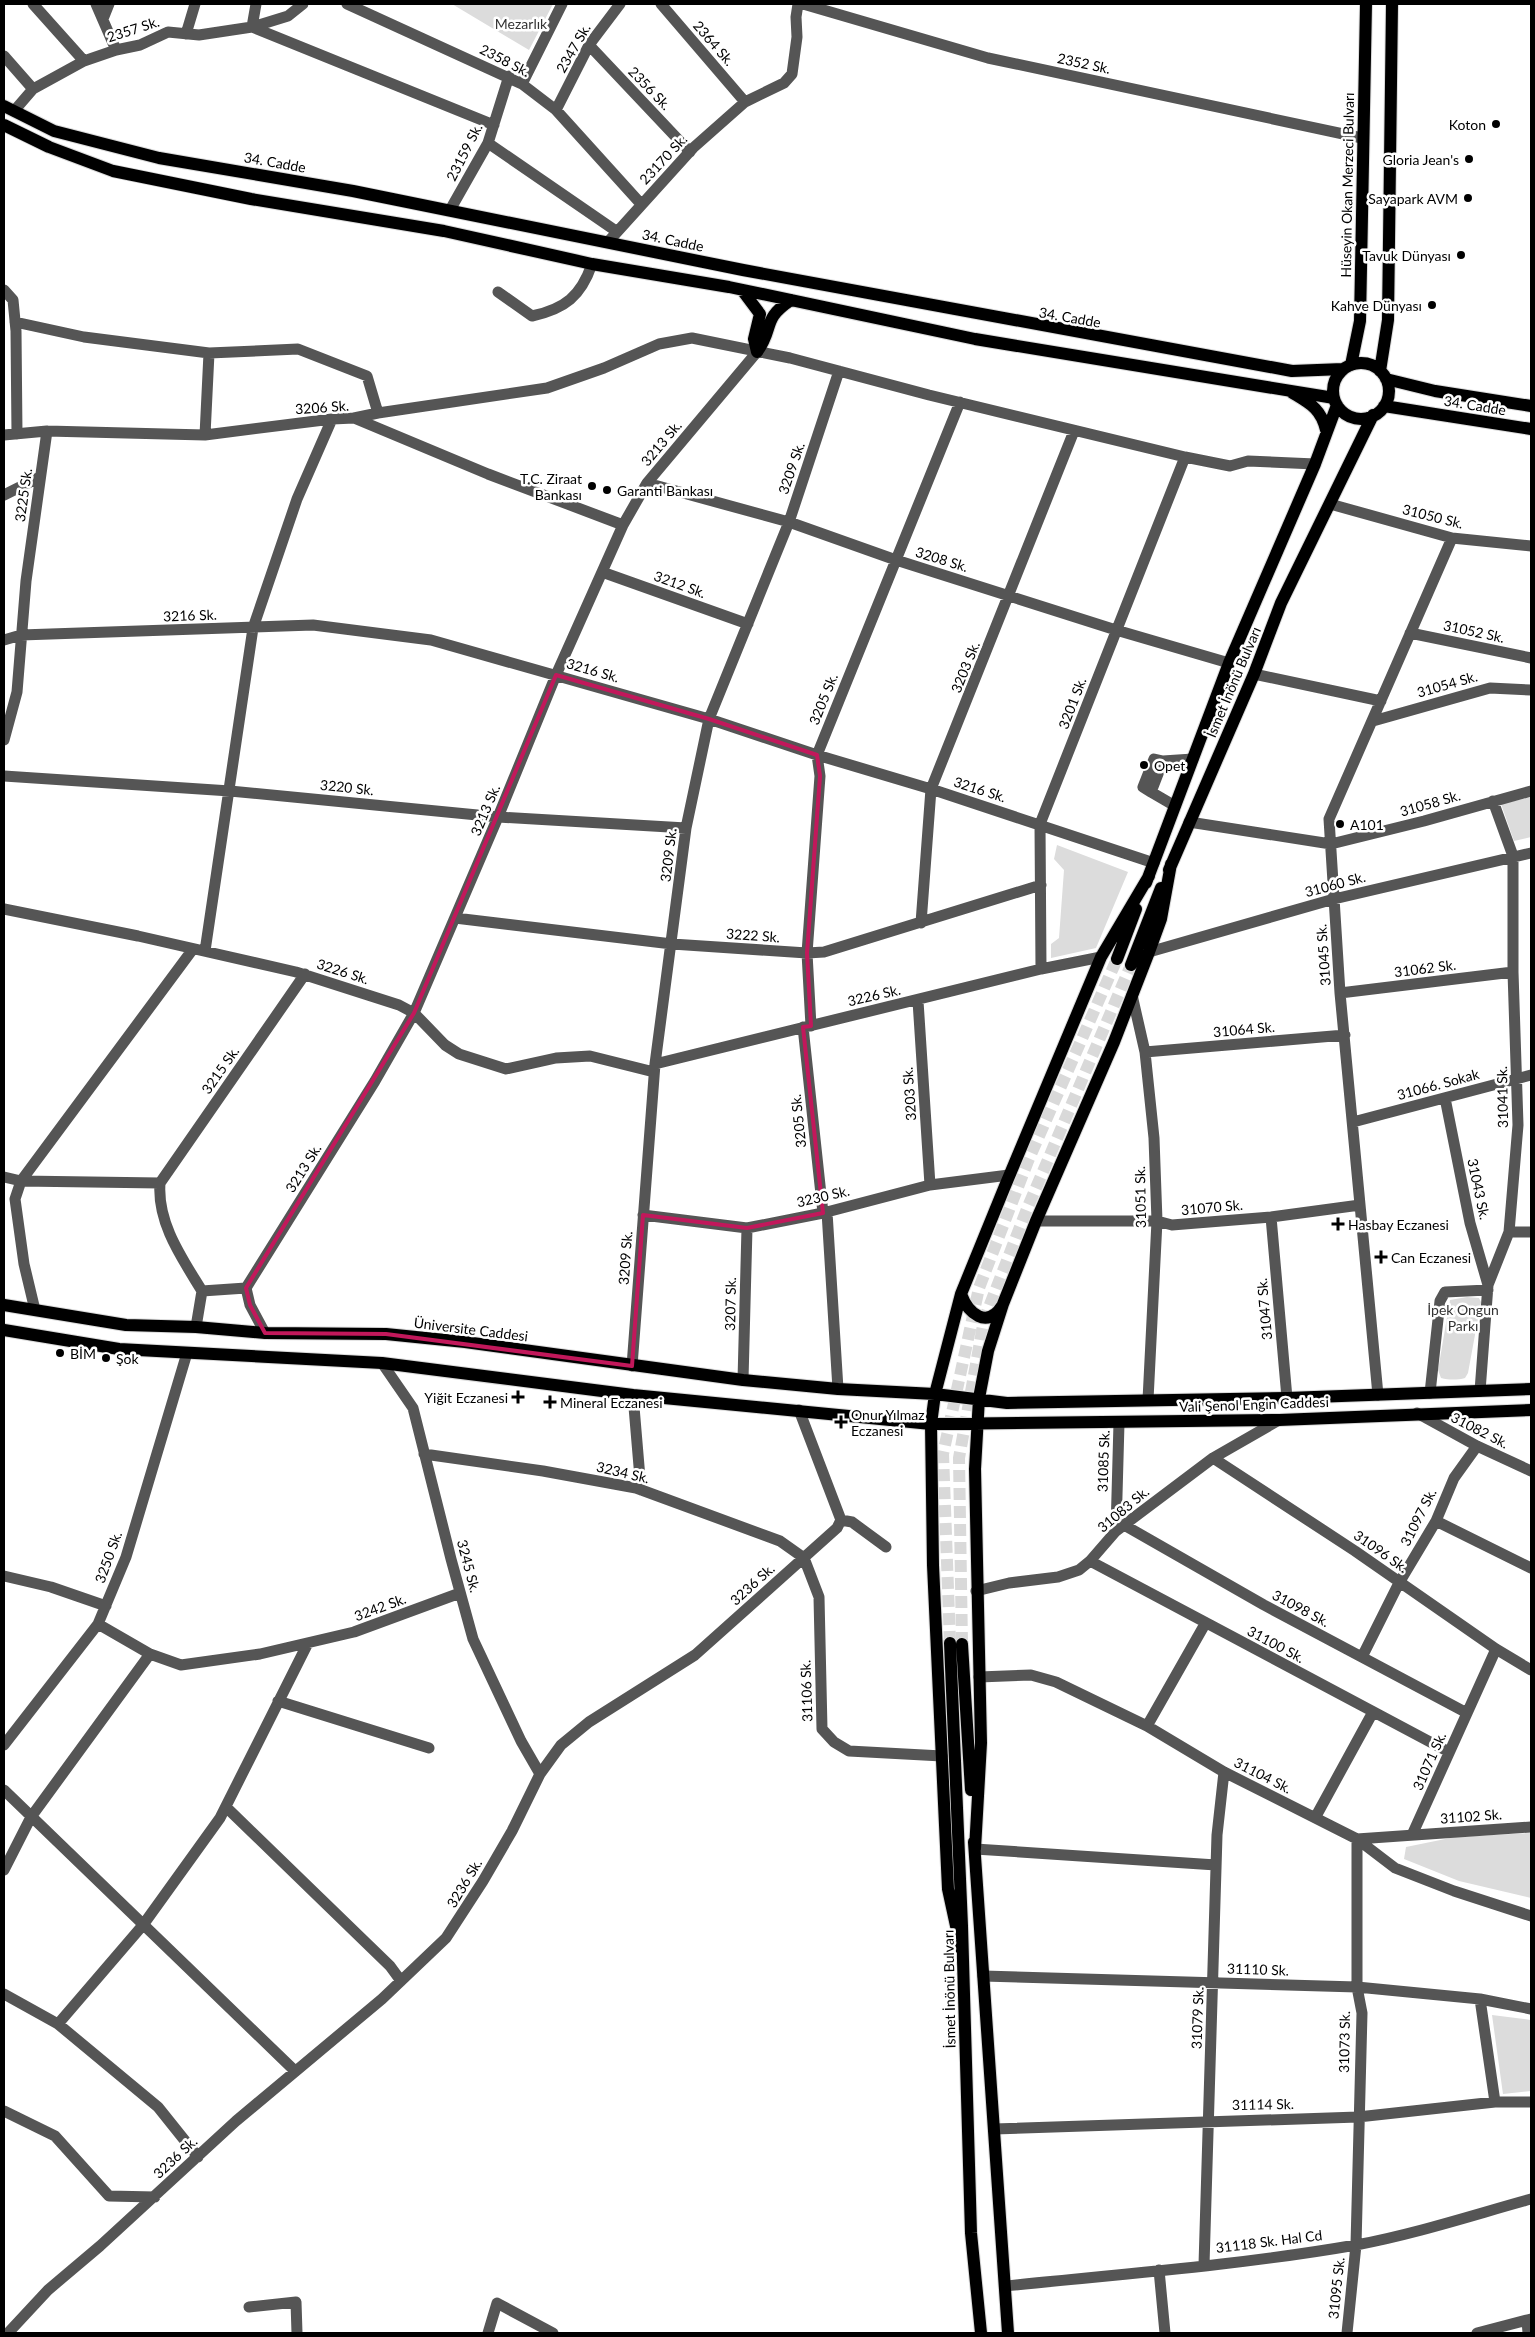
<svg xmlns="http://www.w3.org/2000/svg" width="1535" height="2337" viewBox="0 0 1535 2337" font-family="Lato,sans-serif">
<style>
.green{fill:#dcdcdc}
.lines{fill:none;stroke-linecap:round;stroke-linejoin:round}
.major-tunnel{stroke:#d9d9d9;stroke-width:12;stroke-dasharray:12 6;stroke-linecap:butt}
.major-casing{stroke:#dbdbdb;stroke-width:14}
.minor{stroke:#555;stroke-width:11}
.major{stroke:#000;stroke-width:12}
.marked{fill:none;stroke:#c2185b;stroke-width:4;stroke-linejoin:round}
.poi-dot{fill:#000;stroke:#fff;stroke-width:2}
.labels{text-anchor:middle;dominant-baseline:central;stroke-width:5;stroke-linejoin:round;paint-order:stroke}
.park-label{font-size:14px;fill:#333;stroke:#fff}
.street-label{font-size:14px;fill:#000;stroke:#fff}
.poi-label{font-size:14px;fill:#000;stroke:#fff;text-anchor:start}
</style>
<rect width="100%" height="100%" fill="#fff"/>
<path class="green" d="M 452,4 L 553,4 L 529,50 Z
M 1531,797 L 1531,837 L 1514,841 L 1501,804 Z
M 1057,845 L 1128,872 L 1096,948 L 1051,958 L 1051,944 L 1059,938 L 1064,870 L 1054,859 Z
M 1467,1297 L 1479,1298 L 1481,1302 L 1468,1373 L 1465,1378 C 1458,1380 1449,1380 1441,1378 L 1438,1370 L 1450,1300 Z
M 1531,1833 L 1531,1898 L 1459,1881 L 1404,1859 L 1406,1847 L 1455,1837 Z
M 1492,2015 L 1531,2020 L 1531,2091 L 1503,2094 Z"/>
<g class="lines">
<path class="major-tunnel" d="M 950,1643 L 943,1454 L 979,1288 L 1028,1161 L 1117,959
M 962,1644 L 959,1458 L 984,1320 L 1027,1209 L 1131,965"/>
<defs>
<path id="major" d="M 4,106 L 54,131 L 159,158 L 353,191 L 743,270 L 1292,371 L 1343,369
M 4,125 L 49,147 L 113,171 L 251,199 L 444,231 L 592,264 L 729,287 L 975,339 L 1334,398
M 742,290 L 760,314 L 754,339 L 757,352 C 775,327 761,320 791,300
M1333 391a28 28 0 1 1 56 0a28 28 0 1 1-56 0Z
M 1351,365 L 1360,321 L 1366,4
M 1380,371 L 1388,320 L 1392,4
M 1386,379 L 1435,391 L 1531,406
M 1291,392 C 1309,403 1321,408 1326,430
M 1384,406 L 1531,429
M 1169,870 L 1254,674 L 1281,603 L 1373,415
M 1146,883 L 1229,663 L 1315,464 L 1337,405
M 1117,959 L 1136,909
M 1131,965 L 1161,888
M 961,1294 C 968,1313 987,1330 1002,1306
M 4,1305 L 126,1325 L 196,1327 L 265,1333 L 386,1334 L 465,1342 L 743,1380 L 838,1389 L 935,1394 L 1007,1403 L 1287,1398 L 1531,1389
M 4,1330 L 119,1349 L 382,1363 L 633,1395 L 931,1424 L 1279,1420 L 1531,1410
M 950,1643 L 962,1926 L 971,2233 L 981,2333
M 962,1644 L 971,1790
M 974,1842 L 1008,2333
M 975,1849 L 981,1743 L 975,1469 L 979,1398 L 988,1351 L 1003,1304 L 1036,1221 L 1114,1042 L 1149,952 L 1161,919 L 1171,864
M 961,1949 L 948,1889 L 945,1825 L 933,1565 L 931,1424 L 935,1394 L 961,1294 L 1005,1186 L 1101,957 L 1149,876"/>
</defs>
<use href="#major" class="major-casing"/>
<path class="minor" d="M 33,4 L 84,61
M 96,4 L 116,50
M 256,4 L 252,27 L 494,125
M 347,4 L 522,84 L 556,110 L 641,204
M 661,4 L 745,102
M 803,4 L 988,58 L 1362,138
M 103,19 L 109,4
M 186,34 L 195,4
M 589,45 L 690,152
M 4,56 L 33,89
M 522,84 L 562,4
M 556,110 L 589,45 L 620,4
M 14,111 L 33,89 L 84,61 L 116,50 L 140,45 L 168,32 L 199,35 L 252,27 L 288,16 L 303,4
M 488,143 L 616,231
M 450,210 L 488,143 L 509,76
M 608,242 L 693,148 L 745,102 L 784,83 L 792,74 L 797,37 L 796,17 L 798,4
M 4,290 L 13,300 L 16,331 L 17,434
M 498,292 L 532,316 C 565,309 581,296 592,264
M 15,322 L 84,337 L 209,353
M 354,418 L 378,413 L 547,388 L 604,368 L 659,344 L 692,338 L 790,358 L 929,395 L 1185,457 L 1230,466 L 1248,461 L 1315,464
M 4,435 L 47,431 L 205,435 L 332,419 L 354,418 L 488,474 L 623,525
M 205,435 L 209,353 L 298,349 L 367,376 L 378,413
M 647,483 L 789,522 L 896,560 L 1116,630 L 1229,663
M 4,495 L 40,477
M 1330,504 L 1452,538 L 1531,546
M 602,572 L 748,624
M 1410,633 L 1531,658
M 4,640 L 21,635 L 313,625 L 431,640 L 709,719 L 817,755 L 931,789 L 1154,863
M 1254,674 L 1381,701
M 1373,721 L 1490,688 L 1531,690
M 4,740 L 17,692 L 26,581 L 47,431
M 1163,761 L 1151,792 L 1175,806
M 4,776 L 230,791 L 498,817 L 686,828
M 1151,792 L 1143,787 L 1154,759 L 1163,761 L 1193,759
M 1189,822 L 1331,844 L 1424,821 L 1531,791
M 4,909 L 138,936 L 296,972 L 399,1005 L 414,1013 L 445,1045 L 459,1054 L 506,1069 L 556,1058 L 590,1056 L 654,1072
M 455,918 L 672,944 L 807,953 L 824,952 L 1041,885
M 921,923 L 931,789 L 1074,431
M 205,951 L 253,628 L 297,499 L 332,419
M 1149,952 L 1334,899 L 1531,853
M 1041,969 L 1040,824 L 1185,457
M 1340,993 L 1513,972
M 1132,995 L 1145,1052 L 1154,1138 L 1157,1221 L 1148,1400
M 918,1001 L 930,1185
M 811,1026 L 807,953 L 820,776 L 817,755 L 960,402
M 803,1027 L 823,1213
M 1145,1052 L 1345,1035
M 655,1064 L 1041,969 L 1101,957
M 1445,1098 L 1470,1223 L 1488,1285
M 1353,1122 L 1531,1075
M 4,1177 L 21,1181 L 160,1183
M 160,1183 L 305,974
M 160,1183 C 157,1223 182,1258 202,1291 L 196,1327
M 827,1212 L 838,1389
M 643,1215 L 747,1228 L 823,1213 L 930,1185 L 1009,1175
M 1271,1217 L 1287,1398
M 1036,1221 L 1157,1221 L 1172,1225 L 1271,1217 L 1360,1205
M 1509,1232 L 1531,1232
M 246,1288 L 375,1081 L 414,1013 L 498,817 L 556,675 L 623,525 L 647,483 L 757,352
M 246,1288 L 250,1305 L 265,1333
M 202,1291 L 246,1288
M 35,1310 L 24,1264 L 15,1199 L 21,1181 L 193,949
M 382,1363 L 413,1408 L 451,1559 L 473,1639 L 521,1741 L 540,1774
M 632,1366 L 655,1064 L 686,828 L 709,719 L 789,522 L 839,371
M 743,1380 L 747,1228
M 1480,1391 L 1488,1285 L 1509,1232 L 1518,1125 L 1513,972 L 1513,856 L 1493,801
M 1430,1393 L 1440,1301 L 1445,1292 L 1488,1290
M 633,1395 L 641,1490
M 1378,1395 L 1340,993 L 1329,819 L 1452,538
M 1417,1413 L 1477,1446 L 1531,1471
M 424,1454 L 543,1471 L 636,1488 L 780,1541 L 804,1558
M 1213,1458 L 1355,1551 L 1496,1649 L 1531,1670
M 841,1520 L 852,1522 L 886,1547
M 1436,1521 L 1531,1568
M 1124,1525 L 1264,1605 L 1467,1713
M 1116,1531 L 1119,1423
M 804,1558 L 819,1597 L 822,1729 L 834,1742 L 849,1751 L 942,1756
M 1090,1561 L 1449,1752
M 4,1576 L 51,1587 L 106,1606
M 976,1591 L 1009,1583 L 1058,1577 L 1079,1570 L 1090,1561 L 1116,1531 L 1213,1458 L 1279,1420
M 98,1624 L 150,1654 L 181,1665 L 260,1654 L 354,1632 L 460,1593
M 1362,1657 L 1399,1583 L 1436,1521 L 1454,1478 L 1477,1446
M 979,1677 L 1031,1675 L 1056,1682 L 1147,1726 L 1224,1772 L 1357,1839 L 1395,1868 L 1454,1891 L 1531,1916
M 278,1701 L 429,1748
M 1147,1726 L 1205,1624
M 4,1745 L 98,1624 L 126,1557 L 187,1353
M 4,1790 L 295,2071
M 226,1807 L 390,1966 L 401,1981
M 1315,1818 L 1373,1712
M 1412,1835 L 1496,1649
M 1357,1839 L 1531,1827
M 975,1849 L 1216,1865
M 4,1870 L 31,1817 L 150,1654
M 983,1976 L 1357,1987 L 1480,1999 L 1531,2009
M 4,1994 L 58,2024 L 158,2107 L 198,2157
M 1480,1999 L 1495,2102
M 58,2024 L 143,1925 L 220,1818 L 308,1643
M 4,2111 L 55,2136 L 109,2196 L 155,2197
M 994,2129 L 1358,2117 L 1495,2102 L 1531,2102
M 1204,2265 L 1217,1835 L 1224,1772
M 1159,2270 L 1165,2333
M 1006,2286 C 1123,2274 1241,2265 1356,2245 C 1415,2234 1473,2215 1531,2199
M 249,2307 L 296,2302 L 297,2333
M 1527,2320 L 1528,2333
M 8,2333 L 48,2290 L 100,2246 L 236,2121 L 382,1999 L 446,1938 L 483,1881 L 512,1831 L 540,1774 L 561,1745 L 589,1722 L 695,1655 L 837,1528 L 841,1520 L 799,1410
M 488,2333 L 497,2303 L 553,2333
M 1347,2333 L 1356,2245 L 1362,2013 L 1357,1987 L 1357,1839
M 1477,2333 L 1531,2319"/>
<use href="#major" class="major"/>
</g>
<path class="marked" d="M 556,675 L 709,719 L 817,755 L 820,776 L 807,953 L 811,1026 L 803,1027 L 823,1213 L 747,1228 L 643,1215 L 632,1366 L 386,1334 L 265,1333 L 250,1305 L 246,1288 L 414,1013 Z"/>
<g class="poi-dot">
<circle cx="1496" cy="124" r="5"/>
<circle cx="1469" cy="159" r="5"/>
<circle cx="1468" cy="198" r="5"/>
<circle cx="1461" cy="255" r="5"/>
<circle cx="1432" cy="305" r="5"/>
<circle cx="592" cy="486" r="5"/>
<circle cx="607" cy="490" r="5"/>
<circle cx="1144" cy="765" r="5"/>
<circle cx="1340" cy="824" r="5"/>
<path d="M1335.5 1216.5h5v5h5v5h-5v5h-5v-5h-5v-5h5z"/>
<path d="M1378.5 1249.5h5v5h5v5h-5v5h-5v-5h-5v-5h5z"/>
<circle cx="60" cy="1353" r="5"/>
<circle cx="106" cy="1358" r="5"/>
<path d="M515.5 1389.5h5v5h5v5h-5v5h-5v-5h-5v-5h5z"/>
<path d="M547.5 1394.5h5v5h5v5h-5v5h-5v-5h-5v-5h5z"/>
<path d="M838.5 1414.5h5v5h5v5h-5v5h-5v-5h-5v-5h5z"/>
</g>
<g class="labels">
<g class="park-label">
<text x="521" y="23">Mezarlık</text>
<text x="1463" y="1309">İpek Ongun<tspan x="1463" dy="16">Parkı</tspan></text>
</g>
<g class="street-label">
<text transform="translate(133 29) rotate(-18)">2357 Sk.</text>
<text transform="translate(714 43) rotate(49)">2364 Sk.</text>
<text transform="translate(573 48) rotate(-60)">2347 Sk.</text>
<text transform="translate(505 60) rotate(27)">2358 Sk.</text>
<text transform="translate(1084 63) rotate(12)">2352 Sk.</text>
<text transform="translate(650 88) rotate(46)">2356 Sk.</text>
<text transform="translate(464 152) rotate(-63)">23159 Sk.</text>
<text transform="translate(663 159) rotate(-47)">23170 Sk.</text>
<text transform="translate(275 162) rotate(10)">34. Cadde</text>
<text transform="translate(1347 185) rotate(-89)">Hüseyin Okan Merzeci Bulvarı</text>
<text transform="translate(673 240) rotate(12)">34. Cadde</text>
<text transform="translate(1070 317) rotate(10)">34. Cadde</text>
<text transform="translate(1475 405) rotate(9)">34. Cadde</text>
<text transform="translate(322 407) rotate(-4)">3206 Sk.</text>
<text transform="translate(661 443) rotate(-50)">3213 Sk.</text>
<text transform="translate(791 468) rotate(-71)">3209 Sk.</text>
<text transform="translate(23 495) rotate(-82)">3225 Sk.</text>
<text transform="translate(1433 516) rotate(14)">31050 Sk.</text>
<text transform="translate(942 559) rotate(17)">3208 Sk.</text>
<text transform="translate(680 584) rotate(20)">3212 Sk.</text>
<text transform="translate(190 615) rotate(-2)">3216 Sk.</text>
<text transform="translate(1474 631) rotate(12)">31052 Sk.</text>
<text transform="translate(965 667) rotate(-68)">3203 Sk.</text>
<text transform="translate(593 670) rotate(16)">3216 Sk.</text>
<text transform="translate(1233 682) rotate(-67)">İsmet İnönü Bulvarı</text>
<text transform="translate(1447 684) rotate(-16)">31054 Sk.</text>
<text transform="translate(823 699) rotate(-68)">3205 Sk.</text>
<text transform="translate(1072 703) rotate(-69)">3201 Sk.</text>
<text transform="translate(347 787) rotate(6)">3220 Sk.</text>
<text transform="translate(980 789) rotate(18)">3216 Sk.</text>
<text transform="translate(1430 803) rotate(-16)">31058 Sk.</text>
<text transform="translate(485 810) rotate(-67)">3213 Sk.</text>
<text transform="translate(668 855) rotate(-83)">3209 Sk.</text>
<text transform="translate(1335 884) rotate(-15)">31060 Sk.</text>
<text transform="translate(753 935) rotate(4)">3222 Sk.</text>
<text transform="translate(1323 955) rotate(-94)">31045 Sk.</text>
<text transform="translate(1425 968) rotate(-7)">31062 Sk.</text>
<text transform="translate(343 971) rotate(18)">3226 Sk.</text>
<text transform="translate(874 995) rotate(-13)">3226 Sk.</text>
<text transform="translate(1244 1029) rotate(-5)">31064 Sk.</text>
<text transform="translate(220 1070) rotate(-55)">3215 Sk.</text>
<text transform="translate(1438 1084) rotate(-15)">31066. Sokak</text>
<text transform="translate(909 1094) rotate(-94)">3203 Sk.</text>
<text transform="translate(1502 1097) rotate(-91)">31041 Sk.</text>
<text transform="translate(798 1121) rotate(-96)">3205 Sk.</text>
<text transform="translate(303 1168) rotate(-58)">3213 Sk.</text>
<text transform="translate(1479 1189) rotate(78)">31043 Sk.</text>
<text transform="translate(823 1196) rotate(-13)">3230 Sk.</text>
<text transform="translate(1140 1197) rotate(-91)">31051 Sk.</text>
<text transform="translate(1212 1207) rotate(-5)">31070 Sk.</text>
<text transform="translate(625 1258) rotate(-86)">3209 Sk.</text>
<text transform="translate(730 1304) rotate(-89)">3207 Sk.</text>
<text transform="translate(1264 1309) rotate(-95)">31047 Sk.</text>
<text transform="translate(471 1329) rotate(7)">Üniversite Caddesi</text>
<text transform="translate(1254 1404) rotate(-2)">Vali Şenol Engin Caddesi</text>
<text transform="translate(1480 1430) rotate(27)">31082 Sk.</text>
<text transform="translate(1103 1461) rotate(-88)">31085 Sk.</text>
<text transform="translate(623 1472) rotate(13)">3234 Sk.</text>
<text transform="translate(1123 1509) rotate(-40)">31083 Sk.</text>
<text transform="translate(1418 1517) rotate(-63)">31097 Sk.</text>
<text transform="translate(1381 1551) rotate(35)">31096 Sk.</text>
<text transform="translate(108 1557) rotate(-70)">3250 Sk.</text>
<text transform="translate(469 1566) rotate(75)">3245 Sk.</text>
<text transform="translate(752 1584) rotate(-42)">3236 Sk.</text>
<text transform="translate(380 1607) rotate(-20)">3242 Sk.</text>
<text transform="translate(1301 1608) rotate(28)">31098 Sk.</text>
<text transform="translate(1276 1644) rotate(28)">31100 Sk.</text>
<text transform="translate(806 1691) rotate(-92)">31106 Sk.</text>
<text transform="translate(1429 1761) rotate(-66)">31071 Sk.</text>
<text transform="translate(1263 1775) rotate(27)">31104 Sk.</text>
<text transform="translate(1471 1816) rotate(-4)">31102 Sk.</text>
<text transform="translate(464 1883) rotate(-59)">3236 Sk.</text>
<text transform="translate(1258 1969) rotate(2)">31110 Sk.</text>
<text transform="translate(949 1989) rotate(-91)">İsmet İnönü Bulvarı</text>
<text transform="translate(1197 2018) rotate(-88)">31079 Sk.</text>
<text transform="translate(1344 2042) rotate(-89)">31073 Sk.</text>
<text transform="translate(1263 2104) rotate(-1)">31114 Sk.</text>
<text transform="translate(175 2157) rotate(-43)">3236 Sk.</text>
<text transform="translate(1269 2241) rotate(-7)">31118 Sk. Hal Cd</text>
<text transform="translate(1336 2288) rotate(-84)">31095 Sk.</text>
</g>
<g class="poi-label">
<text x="1486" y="124" text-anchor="end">Koton</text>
<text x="1459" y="159" text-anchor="end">Gloria Jean's</text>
<text x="1458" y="198" text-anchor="end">Sayapark AVM</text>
<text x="1451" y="255" text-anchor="end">Tavuk Dünyası</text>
<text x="1422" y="305" text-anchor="end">Kahve Dünyası</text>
<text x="582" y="478" text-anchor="end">T.C. Ziraat<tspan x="582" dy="16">Bankası</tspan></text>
<text x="617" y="490">Garanti Bankası</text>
<text x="1154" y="765">Opet</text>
<text x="1350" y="824">A101</text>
<text x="1348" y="1224">Hasbay Eczanesi</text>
<text x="1391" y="1257">Can Eczanesi</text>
<text x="70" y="1353">BİM</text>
<text x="116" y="1358">Şok</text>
<text x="508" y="1397" text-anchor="end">Yiğit Eczanesi</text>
<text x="560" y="1402">Mineral Eczanesi</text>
<text x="851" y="1414">Onur Yılmaz<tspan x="851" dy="16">Eczanesi</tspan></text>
</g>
</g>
<rect width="1535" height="2337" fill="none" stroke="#000000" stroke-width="10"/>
</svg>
